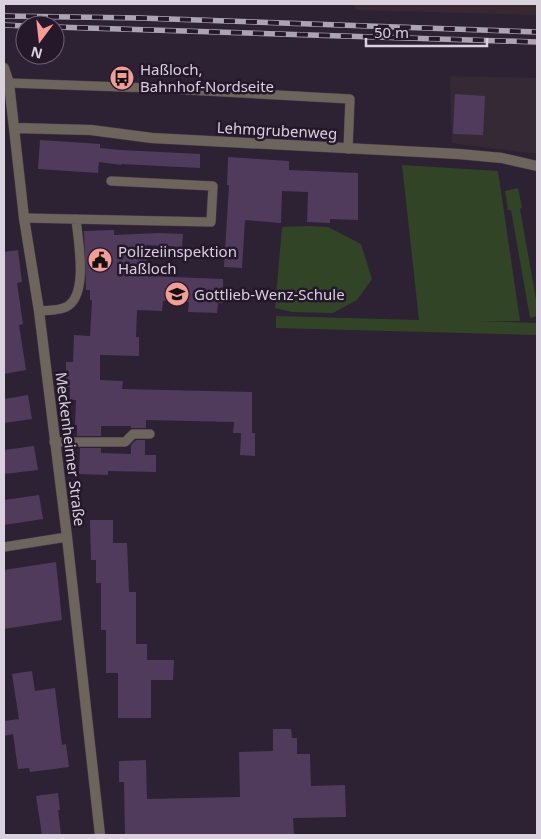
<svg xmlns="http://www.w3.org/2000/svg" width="541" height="839" viewBox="0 0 541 839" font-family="'Noto Sans',sans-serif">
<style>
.commercial{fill:#392831}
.industrial{fill:#362936}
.green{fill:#314425}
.building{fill:#513b5c}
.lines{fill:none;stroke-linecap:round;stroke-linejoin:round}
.service-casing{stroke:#493d4f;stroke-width:10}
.minor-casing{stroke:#493d4f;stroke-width:11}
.service{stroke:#6d655c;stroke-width:9}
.minor{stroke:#6d655c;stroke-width:10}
.rail-casing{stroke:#ada4b3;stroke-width:5.5}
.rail{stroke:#24182a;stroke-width:4;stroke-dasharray:11;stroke-linecap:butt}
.labels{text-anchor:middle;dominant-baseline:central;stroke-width:5;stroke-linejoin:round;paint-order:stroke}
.poi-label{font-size:15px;fill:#d9d1de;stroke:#24182a;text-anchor:start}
.street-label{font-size:15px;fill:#d9d1de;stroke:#24182a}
</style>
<rect width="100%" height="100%" fill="#2d2134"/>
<path class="commercial" d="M 353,4 L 537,4 L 537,15 L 356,10 Z"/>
<path class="industrial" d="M 450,76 L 537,78 L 537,154 L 452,143 Z"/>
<path class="green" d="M 402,165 L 498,171 L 520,321 L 478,321 L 537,323 L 537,335 L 276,328 L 276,316 L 419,320 Z
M 518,188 L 522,208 L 520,209 L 537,305 L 537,316 L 530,318 L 511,210 L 508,210 L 505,191 Z
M 308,226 L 328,227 L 361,244 L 372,279 L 357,300 L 333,313 L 292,312 L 275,308 L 282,227 Z"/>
<path class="building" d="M 455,94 L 485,96 L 483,135 L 453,134 Z
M 40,140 L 100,144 L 100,148 L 121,150 L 200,154 L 200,168 L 121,164 L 121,165 L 99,162 L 98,173 L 38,169 Z
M 228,157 L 289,161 L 289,170 L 358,173 L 358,220 L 330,219 L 330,223 L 307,222 L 308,192 L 282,191 L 281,223 L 245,220 L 242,268 L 224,267 L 229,185 L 227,185 Z
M 114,230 L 114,235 L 159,233 L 183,234 L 182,247 L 146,245 L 147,276 L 223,279 L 223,303 L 218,303 L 217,313 L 188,312 L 189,302 L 163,301 L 162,311 L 137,310 L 136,337 L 139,337 L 139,356 L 100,355 L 100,380 L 123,381 L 122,389 L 252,392 L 252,433 L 233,433 L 234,422 L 146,420 L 146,428 L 131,428 L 131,426 L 101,426 L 101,436 L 77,436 L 77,425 L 75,425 L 76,400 L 70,400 L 70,387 L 66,387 L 66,362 L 73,362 L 74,335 L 90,336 L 92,300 L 90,300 L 90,290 L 86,290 L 84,231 Z
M 18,250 L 22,282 L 17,283 L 23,324 L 19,325 L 26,370 L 4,374 L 4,252 Z
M 28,395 L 32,419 L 4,423 L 4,399 Z
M 241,433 L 255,433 L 255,456 L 240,455 Z
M 136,440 L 145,440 L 145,455 L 156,455 L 156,472 L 108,471 L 108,475 L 79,474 L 80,448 L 101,448 L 101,453 L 131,454 L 131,445 Z
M 34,446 L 38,470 L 4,474 L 4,450 Z
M 39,495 L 43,519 L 4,525 L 4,500 Z
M 90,520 L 113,520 L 113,543 L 127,543 L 129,592 L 136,592 L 136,644 L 147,644 L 147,660 L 174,660 L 173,680 L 151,680 L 151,718 L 118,718 L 118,673 L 106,673 L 106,630 L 101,630 L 101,583 L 96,583 L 96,560 L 91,560 Z
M 56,562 L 62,620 L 4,629 L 4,570 Z
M 32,671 L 35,691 L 55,688 L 62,745 L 66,744 L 69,767 L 30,772 L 29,768 L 18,769 L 13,734 L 4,736 L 4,721 L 19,719 L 12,674 Z
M 273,729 L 291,729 L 292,738 L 297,738 L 297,754 L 310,754 L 311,786 L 345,785 L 346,817 L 293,818 L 294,835 L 125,835 L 124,782 L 119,782 L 119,761 L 146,760 L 147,799 L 240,797 L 239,752 L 273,751 Z
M 58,793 L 60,810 L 58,810 L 61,835 L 42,835 L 36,796 Z"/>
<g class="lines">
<defs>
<path id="service" d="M 9,83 L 151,88 L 350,99 L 348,149
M 24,218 L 211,222 L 213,186 L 111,181
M 39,311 C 47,310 58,311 66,307 C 89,296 78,241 76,219
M 54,442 L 125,442 L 133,434 L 150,434
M 4,547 L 67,537"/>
<path id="minor" d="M 4,68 L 9,83 L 24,218 L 39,311 L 67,537 L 100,835
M 15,128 L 91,130 L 152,138 L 459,154 L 502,158 L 537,166"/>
</defs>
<use href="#service" class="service-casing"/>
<use href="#minor" class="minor-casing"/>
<use href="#service" class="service"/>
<use href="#minor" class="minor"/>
<defs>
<path id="rail" d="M 4,16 L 140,18 L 537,32
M 4,25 L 25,26
M 55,27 L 537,42"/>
</defs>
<use href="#rail" class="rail-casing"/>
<use href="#rail" class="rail"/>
</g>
<defs>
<symbol id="bus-disc" viewBox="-11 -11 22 22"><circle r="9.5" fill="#f59c95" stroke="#24182a"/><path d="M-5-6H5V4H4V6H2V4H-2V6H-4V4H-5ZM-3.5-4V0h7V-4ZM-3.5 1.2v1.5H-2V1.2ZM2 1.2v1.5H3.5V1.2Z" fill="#111"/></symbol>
<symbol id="civic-disc" viewBox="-11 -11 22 22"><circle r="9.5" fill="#f59c95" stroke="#24182a"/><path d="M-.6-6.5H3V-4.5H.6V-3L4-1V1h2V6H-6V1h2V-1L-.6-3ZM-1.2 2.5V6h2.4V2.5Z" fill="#111"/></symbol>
<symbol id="school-disc" viewBox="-11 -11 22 22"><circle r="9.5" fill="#f59c95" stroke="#24182a"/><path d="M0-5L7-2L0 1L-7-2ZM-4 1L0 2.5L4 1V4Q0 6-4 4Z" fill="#111"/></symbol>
</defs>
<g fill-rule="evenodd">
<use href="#bus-disc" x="108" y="64" width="28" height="28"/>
<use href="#civic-disc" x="86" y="246" width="28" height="28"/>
<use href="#school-disc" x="163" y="280" width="28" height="28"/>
</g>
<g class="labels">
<g class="poi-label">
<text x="140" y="69">Haßloch,<tspan x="140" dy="17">Bahnhof-Nordseite</tspan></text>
<text x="118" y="251">Polizeiinspektion<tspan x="118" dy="17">Haßloch</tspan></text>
<text x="194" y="294">Gottlieb-Wenz-Schule</text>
</g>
<g class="street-label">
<text transform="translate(277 130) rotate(3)">Lehmgrubenweg</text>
<text transform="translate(71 449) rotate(83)">Meckenheimer Straße</text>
</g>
</g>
<rect width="541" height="839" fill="none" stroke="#d9d1de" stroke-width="10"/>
<g transform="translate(40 40) rotate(195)"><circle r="24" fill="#24182a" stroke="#6c6272"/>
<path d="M0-4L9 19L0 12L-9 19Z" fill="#f59c95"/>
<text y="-8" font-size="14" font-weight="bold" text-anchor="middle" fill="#d9d1de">N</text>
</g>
<path d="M366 38v8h121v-8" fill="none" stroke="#d9d1de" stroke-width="2.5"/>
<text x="374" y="38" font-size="15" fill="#d9d1de" stroke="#24182a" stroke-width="4" paint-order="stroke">50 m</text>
</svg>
